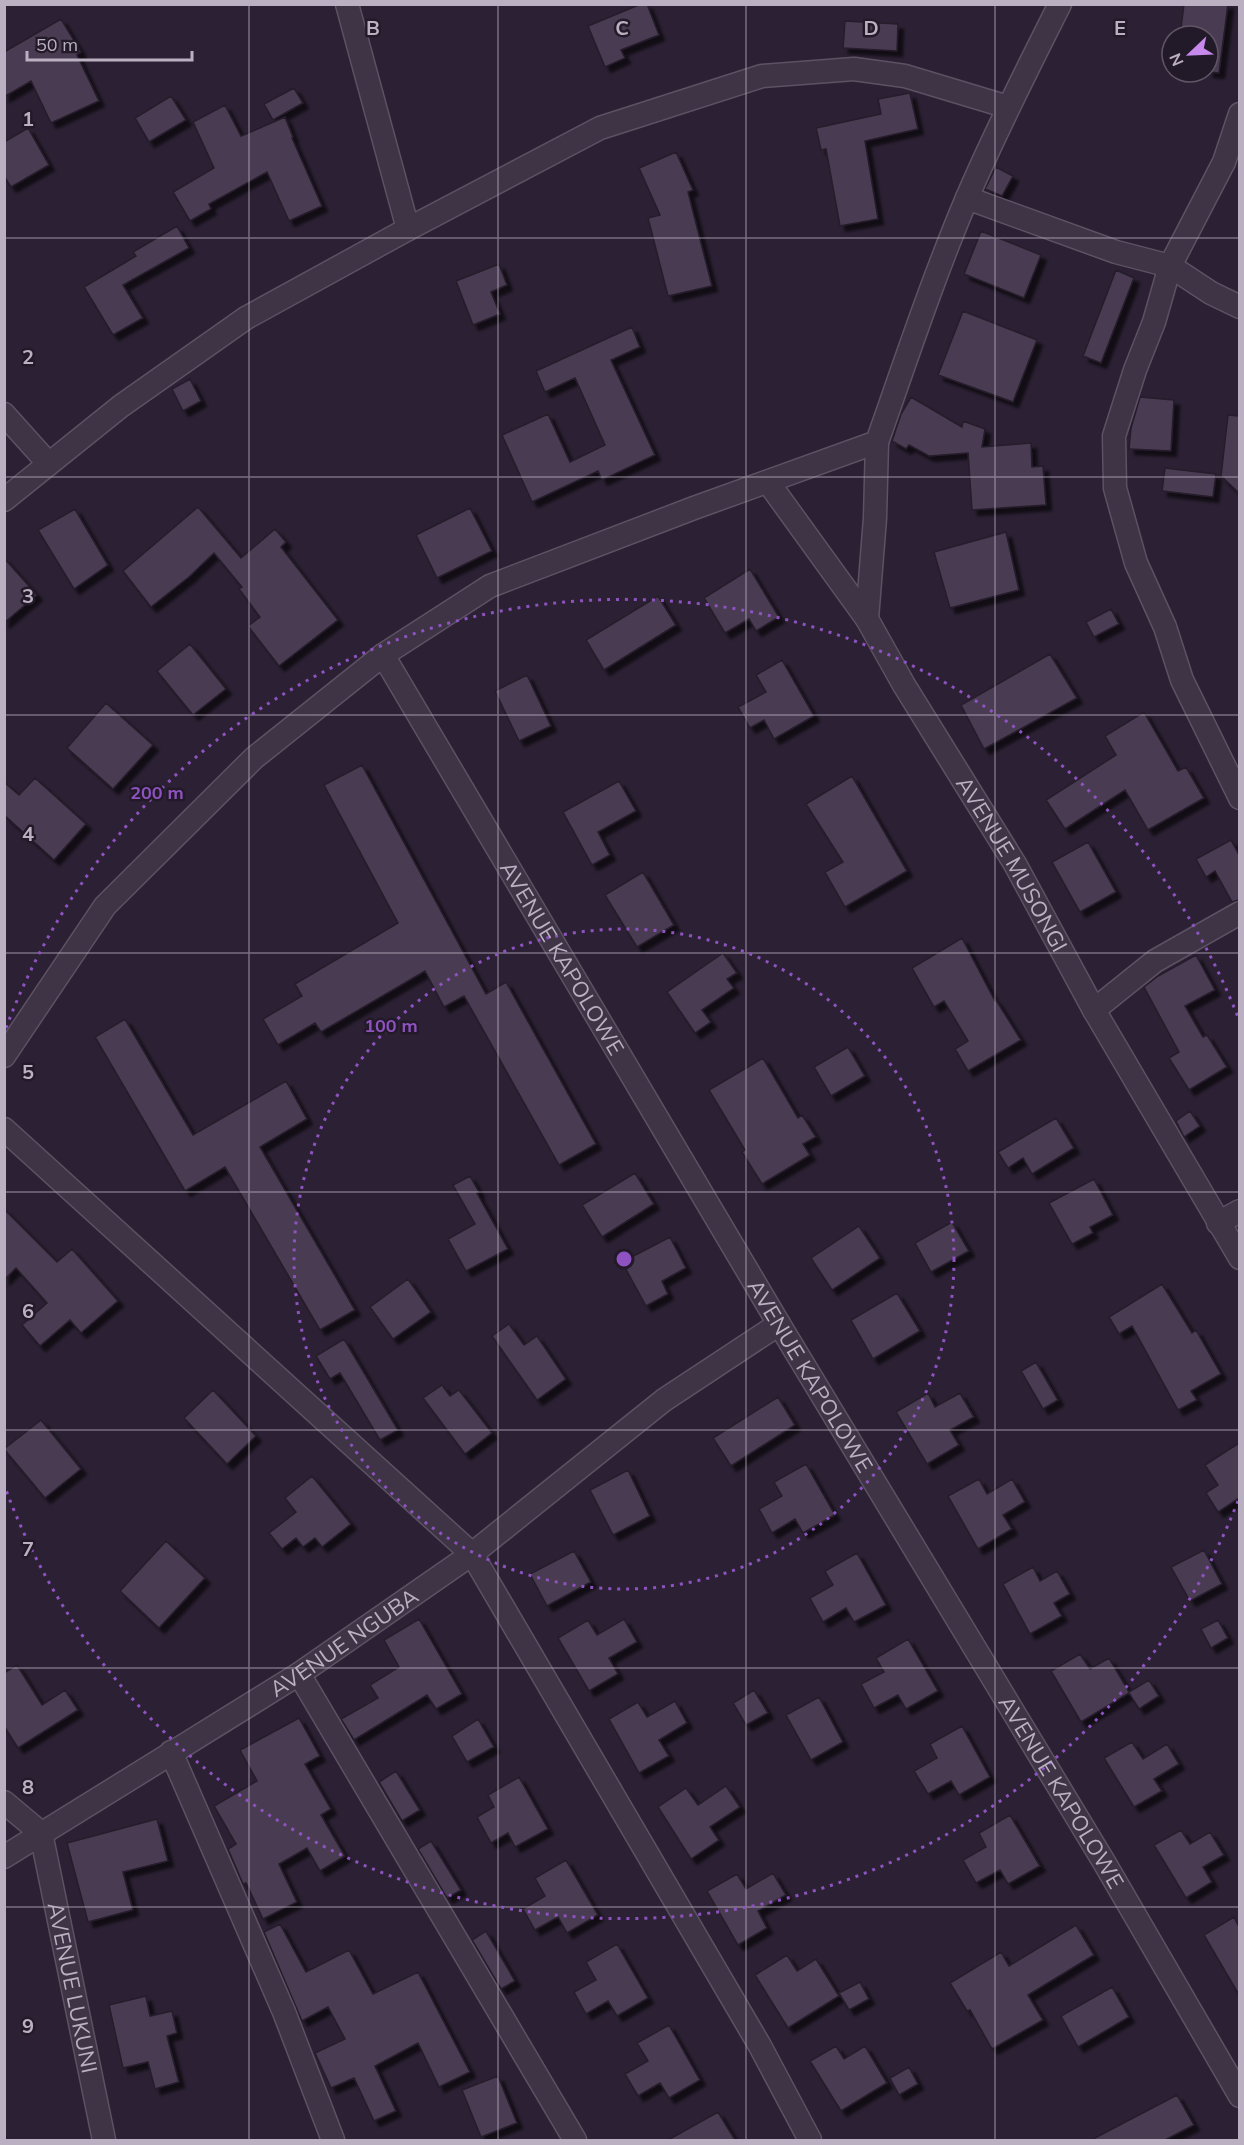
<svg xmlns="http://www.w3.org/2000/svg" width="1244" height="2145" viewBox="0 0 1244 2145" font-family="Mulish,sans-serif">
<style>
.building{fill:#483b51;stroke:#251c2b;stroke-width:1.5;filter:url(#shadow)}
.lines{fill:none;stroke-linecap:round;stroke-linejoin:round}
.minor-casing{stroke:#5c5263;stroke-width:25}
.minor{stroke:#3e3445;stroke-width:22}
.grid{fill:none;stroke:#bbafc2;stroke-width:1.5;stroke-opacity:0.55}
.ring{fill:none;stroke:#8e53c0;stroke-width:3;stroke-dasharray:3 6}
.labels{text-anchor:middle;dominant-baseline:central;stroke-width:5;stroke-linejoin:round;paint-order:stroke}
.street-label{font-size:22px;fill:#bbafc2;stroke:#231a29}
.grid-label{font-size:20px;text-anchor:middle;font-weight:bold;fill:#bbafc2;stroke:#231a29;stroke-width:5;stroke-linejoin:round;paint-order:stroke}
.centre{fill:#8e53c0;stroke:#231a29;stroke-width:3}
.ring-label{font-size:18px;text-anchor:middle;font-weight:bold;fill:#8e53c0;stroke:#231a29;stroke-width:5;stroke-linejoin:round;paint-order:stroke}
</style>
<defs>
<filter id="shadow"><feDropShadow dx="5.5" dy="5.5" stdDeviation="1.5" flood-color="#0009"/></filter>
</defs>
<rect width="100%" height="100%" fill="#2c2134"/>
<path class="building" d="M 641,4 L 647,4 L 659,35 L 621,50 L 625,58 L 605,67 L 588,26 Z
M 1184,4 L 1228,4 L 1219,73 L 1208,72 L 1208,36 L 1180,36 Z
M 61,19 L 81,52 L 77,55 L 99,101 L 51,123 L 31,81 L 4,97 L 4,52 Z
M 845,21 L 898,24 L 897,51 L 843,48 Z
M 294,88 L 303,103 L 273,120 L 264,104 Z
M 910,93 L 918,129 L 865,141 L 878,219 L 840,226 L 826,149 L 821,150 L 816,128 L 881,114 L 878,99 Z
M 171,96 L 186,120 L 149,142 L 135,118 Z
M 225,105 L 241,136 L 285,117 L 293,137 L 292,138 L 322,206 L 289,221 L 267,172 L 209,204 L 211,209 L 190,221 L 173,192 L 214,168 L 193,122 Z
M 28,128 L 49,165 L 11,187 L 4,176 L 4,142 Z
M 676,152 L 693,190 L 688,192 L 712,286 L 668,296 L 648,218 L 660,215 L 639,168 Z
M 996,167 L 1013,176 L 1002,196 L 985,189 Z
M 177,226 L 189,248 L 123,285 L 143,318 L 113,335 L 84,287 L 136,256 L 133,252 Z
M 981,231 L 1041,255 L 1024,298 L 964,274 Z
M 499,264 L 507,285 L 491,292 L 500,314 L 473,325 L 456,281 Z
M 1116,270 L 1134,278 L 1101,363 L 1083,356 Z
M 963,311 L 1037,340 L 1013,402 L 938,375 Z
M 632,327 L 640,347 L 611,360 L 655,455 L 602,480 L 598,471 L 532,502 L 502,435 L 548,414 L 570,462 L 605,445 L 575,378 L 545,392 L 536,371 Z
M 190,379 L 201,401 L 183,411 L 172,389 Z
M 911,397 L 962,427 L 963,421 L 985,429 L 982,447 L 1031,443 L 1032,467 L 1043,466 L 1046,505 L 972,510 L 968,453 L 929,456 L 909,445 L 906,449 L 892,441 L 901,414 Z
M 1140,397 L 1174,400 L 1171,451 L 1129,449 L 1131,428 Z
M 1228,415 L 1239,416 L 1239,493 L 1221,476 Z
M 1165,468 L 1216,474 L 1213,497 L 1162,491 Z
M 198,507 L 241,558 L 275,529 L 286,542 L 281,547 L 338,620 L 279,666 L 248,626 L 260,617 L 239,589 L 242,587 L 214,553 L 189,577 L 151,607 L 123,571 Z
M 470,508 L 492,551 L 437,578 L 416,535 Z
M 75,509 L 108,565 L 74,589 L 38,530 Z
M 1006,532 L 1019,590 L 950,608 L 934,552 Z
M 4,558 L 37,595 L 4,623 Z
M 750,569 L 779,617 L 756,631 L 749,619 L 725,633 L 704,598 Z
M 658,596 L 676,625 L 604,670 L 586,640 Z
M 1111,609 L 1119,624 L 1094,637 L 1086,622 Z
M 190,644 L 226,689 L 193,715 L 157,671 Z
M 1050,654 L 1077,698 L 984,749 L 961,705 Z
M 782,660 L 814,716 L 774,739 L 764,720 L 750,728 L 738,707 L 766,692 L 756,675 Z
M 527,675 L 551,726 L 519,741 L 495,691 Z
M 106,703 L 153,745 L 113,789 L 67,748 Z
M 1144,712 L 1178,771 L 1186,767 L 1204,798 L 1148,830 L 1125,790 L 1065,829 L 1046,800 L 1116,755 L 1105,736 Z
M 362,765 L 486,994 L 506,982 L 596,1144 L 559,1165 L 464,996 L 444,1007 L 425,971 L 321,1032 L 315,1023 L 278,1045 L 263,1019 L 302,996 L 295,984 L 398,923 L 324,785 Z
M 852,776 L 907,871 L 845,907 L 825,872 L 843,862 L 806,804 Z
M 35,778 L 86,824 L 54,860 L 4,815 L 4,782 L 19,795 Z
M 619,781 L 636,811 L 598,832 L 610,855 L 592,865 L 563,812 Z
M 1231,840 L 1239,855 L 1239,900 L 1232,902 L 1215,871 L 1206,877 L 1196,859 Z
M 1088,842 L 1116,892 L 1080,912 L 1052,862 Z
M 643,872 L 674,925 L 637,947 L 605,895 Z
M 962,938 L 995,1001 L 996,1000 L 1021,1040 L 968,1071 L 955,1049 L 968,1041 L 944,1001 L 934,1007 L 912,968 Z
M 723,953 L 737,973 L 727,979 L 734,988 L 702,1010 L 711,1022 L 695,1033 L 667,992 Z
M 1196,955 L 1215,990 L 1185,1006 L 1203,1037 L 1207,1035 L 1227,1067 L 1189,1090 L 1169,1058 L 1179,1052 L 1144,987 L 1158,976 Z
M 125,1019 L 193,1135 L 286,1081 L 307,1119 L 260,1147 L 355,1310 L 320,1330 L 225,1167 L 185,1191 L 95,1037 Z
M 848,1047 L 865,1076 L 831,1096 L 814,1067 Z
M 763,1058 L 798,1118 L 802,1115 L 816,1137 L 803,1144 L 810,1155 L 762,1184 L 742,1152 L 745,1150 L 709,1090 Z
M 1190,1111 L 1200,1126 L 1184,1137 L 1176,1121 Z
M 1056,1118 L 1074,1148 L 1032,1174 L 1023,1158 L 1008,1168 L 998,1152 Z
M 635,1173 L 654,1204 L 602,1237 L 582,1205 Z
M 470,1176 L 479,1192 L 477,1193 L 508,1249 L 466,1271 L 448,1239 L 475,1224 L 453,1185 Z
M 1094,1179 L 1113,1215 L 1090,1227 L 1093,1233 L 1072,1244 L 1049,1203 Z
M 4,1209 L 57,1262 L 72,1249 L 118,1301 L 81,1333 L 70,1320 L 40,1346 L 22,1325 L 47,1303 L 16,1268 L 4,1280 Z
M 952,1222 L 969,1251 L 931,1272 L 915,1243 Z
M 859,1226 L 880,1258 L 832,1290 L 811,1258 Z
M 670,1237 L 686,1268 L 662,1281 L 668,1294 L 646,1306 L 622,1262 Z
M 408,1279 L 431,1312 L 393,1339 L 370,1307 Z
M 1162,1284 L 1192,1333 L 1196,1330 L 1221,1374 L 1191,1391 L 1197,1400 L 1178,1410 L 1132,1326 L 1119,1334 L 1109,1317 Z
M 897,1293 L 920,1331 L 873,1359 L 851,1320 Z
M 509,1324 L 524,1345 L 537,1336 L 566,1379 L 537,1400 L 492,1336 Z
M 344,1339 L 398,1430 L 380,1440 L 340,1373 L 330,1379 L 316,1356 Z
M 1036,1362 L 1058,1400 L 1043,1409 L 1021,1371 Z
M 442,1385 L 450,1396 L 459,1390 L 492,1433 L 465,1454 L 423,1398 Z
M 213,1390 L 256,1436 L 227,1464 L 184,1418 Z
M 928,1393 L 935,1407 L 960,1393 L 974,1417 L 950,1430 L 959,1445 L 927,1464 L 896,1412 Z
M 778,1397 L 795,1425 L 731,1466 L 713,1438 Z
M 41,1420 L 81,1469 L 45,1498 L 4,1449 Z
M 1239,1443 L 1239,1498 L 1218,1512 L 1206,1493 L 1218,1485 L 1205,1465 Z
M 806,1464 L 835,1515 L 803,1533 L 795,1519 L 772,1533 L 759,1509 L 782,1496 L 774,1482 Z
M 628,1470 L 650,1516 L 613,1535 L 590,1490 Z
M 312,1476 L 351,1524 L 322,1547 L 315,1538 L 303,1547 L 296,1538 L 282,1549 L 269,1533 L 296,1512 L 285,1498 Z
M 979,1479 L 987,1494 L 1012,1479 L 1025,1502 L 1003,1515 L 1012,1529 L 978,1549 L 948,1496 Z
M 166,1541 L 205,1578 L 159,1628 L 120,1591 Z
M 1204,1550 L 1222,1584 L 1190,1601 L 1171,1567 Z
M 574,1551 L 591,1582 L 547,1606 L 530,1574 Z
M 857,1553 L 886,1605 L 854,1622 L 846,1608 L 823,1622 L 810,1598 L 833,1585 L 825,1571 Z
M 1033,1567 L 1040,1581 L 1057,1571 L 1070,1594 L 1054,1603 L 1062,1616 L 1030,1634 L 1003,1584 Z
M 419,1619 L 462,1694 L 436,1709 L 427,1695 L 354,1740 L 341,1719 L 378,1698 L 370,1685 L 399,1667 L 384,1640 Z
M 624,1619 L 637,1642 L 609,1658 L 618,1674 L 589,1691 L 558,1638 L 588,1620 L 597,1635 Z
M 1218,1620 L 1228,1638 L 1211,1648 L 1201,1629 Z
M 908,1639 L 938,1691 L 906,1709 L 898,1695 L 874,1708 L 861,1684 L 884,1672 L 876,1658 Z
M 1080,1654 L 1090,1669 L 1109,1658 L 1129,1692 L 1149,1680 L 1159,1696 L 1139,1709 L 1129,1693 L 1081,1722 L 1051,1671 Z
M 17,1665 L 42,1705 L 65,1690 L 78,1710 L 18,1748 L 4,1726 L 4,1673 Z
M 754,1690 L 768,1713 L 746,1725 L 733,1703 Z
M 819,1697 L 843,1742 L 811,1760 L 786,1715 Z
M 675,1701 L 687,1723 L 659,1740 L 669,1756 L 639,1773 L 609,1719 L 638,1702 L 647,1717 Z
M 299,1718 L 320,1756 L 305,1764 L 331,1809 L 321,1815 L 345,1856 L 320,1871 L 307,1848 L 279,1864 L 297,1902 L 263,1919 L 246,1883 L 243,1884 L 228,1849 L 236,1844 L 214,1806 L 257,1781 L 240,1750 Z
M 478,1719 L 494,1747 L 467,1762 L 452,1736 Z
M 962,1726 L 990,1777 L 959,1795 L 951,1781 L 928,1794 L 914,1771 L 937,1758 L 930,1744 Z
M 1132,1742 L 1143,1759 L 1167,1744 L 1179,1764 L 1154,1779 L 1162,1791 L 1134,1807 L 1104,1758 Z
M 396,1771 L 420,1810 L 402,1821 L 379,1782 Z
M 519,1777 L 548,1829 L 515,1847 L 508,1833 L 491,1843 L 477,1817 L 494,1807 L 488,1795 Z
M 726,1786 L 740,1807 L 710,1827 L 719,1840 L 691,1859 L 658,1807 L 686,1788 L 698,1805 Z
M 1010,1815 L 1040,1866 L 1008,1884 L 1000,1870 L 976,1883 L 963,1860 L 986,1847 L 979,1833 Z
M 157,1819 L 168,1861 L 123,1872 L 133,1910 L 88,1922 L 67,1843 Z
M 1181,1830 L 1190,1844 L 1210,1832 L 1224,1855 L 1203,1867 L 1212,1882 L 1186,1898 L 1154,1845 Z
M 431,1841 L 461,1890 L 447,1898 L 418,1849 Z
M 566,1860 L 598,1915 L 567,1933 L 558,1917 L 535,1930 L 523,1909 L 545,1896 L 535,1878 Z
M 773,1873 L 786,1895 L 758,1911 L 767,1928 L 738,1945 L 707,1891 L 737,1874 L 746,1889 Z
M 1234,1917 L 1239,1927 L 1239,1995 L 1204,1935 Z
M 280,1924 L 306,1972 L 349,1950 L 373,1994 L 418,1972 L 470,2072 L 439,2087 L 418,2043 L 375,2066 L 396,2111 L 374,2121 L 354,2078 L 331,2088 L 315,2053 L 345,2039 L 328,2007 L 302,2021 L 264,1932 Z
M 1076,1925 L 1094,1955 L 1028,1995 L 1043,2020 L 992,2049 L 970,2010 L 967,2011 L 950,1983 L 1001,1952 L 1009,1966 Z
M 486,1931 L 515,1981 L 501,1989 L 472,1940 Z
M 617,1944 L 648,1998 L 617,2016 L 608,2001 L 586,2014 L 574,1992 L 596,1980 L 586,1962 Z
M 787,1955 L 797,1971 L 816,1959 L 839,1996 L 788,2028 L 755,1975 Z
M 860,1982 L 869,1999 L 849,2010 L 839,1993 Z
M 1112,1987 L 1129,2017 L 1078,2047 L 1061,2016 Z
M 146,1996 L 150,2016 L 172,2011 L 177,2033 L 167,2036 L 179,2082 L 155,2089 L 148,2062 L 123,2068 L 109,2005 Z
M 669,2025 L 700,2080 L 669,2098 L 660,2083 L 638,2096 L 625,2074 L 648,2061 L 637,2043 Z
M 836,2046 L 844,2059 L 865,2046 L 887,2083 L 841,2111 L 810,2061 Z
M 909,2067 L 918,2084 L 899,2095 L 890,2078 Z
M 498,2076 L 517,2123 L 481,2137 L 462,2090 Z
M 1177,2095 L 1194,2125 L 1165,2140 L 1091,2140 Z
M 718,2112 L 735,2140 L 668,2140 Z"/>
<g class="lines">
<defs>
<g id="minor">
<path d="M 347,4 L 408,229"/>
<path d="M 1240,114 L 1224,162 L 1170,266 L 1154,322 L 1135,370 L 1114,436 L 1115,488 L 1136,563 L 1165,627 L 1182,680 L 1240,798"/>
<path d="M 967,198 L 1116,252 L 1170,266 L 1211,293 L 1240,307"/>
<path d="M 4,414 L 48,463"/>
<path id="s1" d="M 768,482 L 867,619 L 904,685 L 1015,864 L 1094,1010 L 1240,1258"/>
<path d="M 4,500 L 121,406 L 246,318 L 408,229 L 600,128 L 762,76 L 854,69 L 905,76 L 1008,107"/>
<path d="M 867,619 L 875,518 L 877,442"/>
<path id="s2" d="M 383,655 L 779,1324 L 1104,1862 L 1240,2096"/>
<path d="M 1094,1010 L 1155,961 L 1240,913"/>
<path d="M 4,1056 L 105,906 L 254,758 L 383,655 L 490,586 L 694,508 L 877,442 C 906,360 933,278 967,198 C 995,132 1028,68 1060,4"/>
<path d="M 4,1129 L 472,1554 L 760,2046 L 810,2140"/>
<path d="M 1218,1223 L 1240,1211"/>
<path d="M 299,1674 L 575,2140"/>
<path d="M 171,1752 L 284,2012 L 333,2140"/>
<path id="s3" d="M 4,1802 L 41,1833 L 104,2140"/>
<path id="s4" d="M 4,1857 L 299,1674 L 472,1554 L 664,1400 L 779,1324"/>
</g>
</defs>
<use href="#minor" class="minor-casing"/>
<use href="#minor" class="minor"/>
</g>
<path class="grid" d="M 249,4 L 249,2140M 498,4 L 498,2140M 746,4 L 746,2140M 995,4 L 995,2140M 4,238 L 1240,238M 4,477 L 1240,477M 4,715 L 1240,715M 4,953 L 1240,953M 4,1192 L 1240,1192M 4,1430 L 1240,1430M 4,1668 L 1240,1668M 4,1907 L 1240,1907"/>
<g class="ring">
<circle cx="624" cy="1259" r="330"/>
<path d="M1238 1501A660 660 0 0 1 6 1490M6 1028A660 660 0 0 1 1238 1017"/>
</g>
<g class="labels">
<g class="street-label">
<text stroke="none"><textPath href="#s1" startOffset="454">AVENUE MUSONGI</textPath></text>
<text stroke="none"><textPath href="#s2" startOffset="352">AVENUE KAPOLOWE</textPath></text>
<text stroke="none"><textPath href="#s2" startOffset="838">AVENUE KAPOLOWE</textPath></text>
<text stroke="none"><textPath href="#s4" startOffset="402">AVENUE NGUBA</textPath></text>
<text stroke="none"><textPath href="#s2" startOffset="1324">AVENUE KAPOLOWE</textPath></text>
<text stroke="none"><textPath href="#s3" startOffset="206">AVENUE LUKUNI</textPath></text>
</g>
</g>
<g class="grid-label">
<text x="373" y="35">B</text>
<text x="622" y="35">C</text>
<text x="871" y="35">D</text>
<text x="1120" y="35">E</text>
<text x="28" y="126">1</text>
<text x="28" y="364">2</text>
<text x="28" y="603">3</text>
<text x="28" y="841">4</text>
<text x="28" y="1079">5</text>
<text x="28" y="1318">6</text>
<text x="28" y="1556">7</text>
<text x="28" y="1794">8</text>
<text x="28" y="2033">9</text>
</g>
<circle cx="624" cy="1259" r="9" class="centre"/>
<g class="ring-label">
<text x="157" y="799">200 m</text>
<text x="391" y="1032">100 m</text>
</g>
<rect width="1244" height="2145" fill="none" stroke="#bbafc2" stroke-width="12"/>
<g transform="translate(1190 54) rotate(247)"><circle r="28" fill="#231a29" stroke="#605666" stroke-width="1.5"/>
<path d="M0-4.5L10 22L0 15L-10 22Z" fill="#c789ec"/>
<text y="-9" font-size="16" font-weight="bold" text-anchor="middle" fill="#bbafc2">N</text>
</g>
<path d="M27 51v9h165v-9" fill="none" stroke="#bbafc2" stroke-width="3"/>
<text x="36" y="51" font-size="18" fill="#bbafc2" stroke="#231a29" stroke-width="4.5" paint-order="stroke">50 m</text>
</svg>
